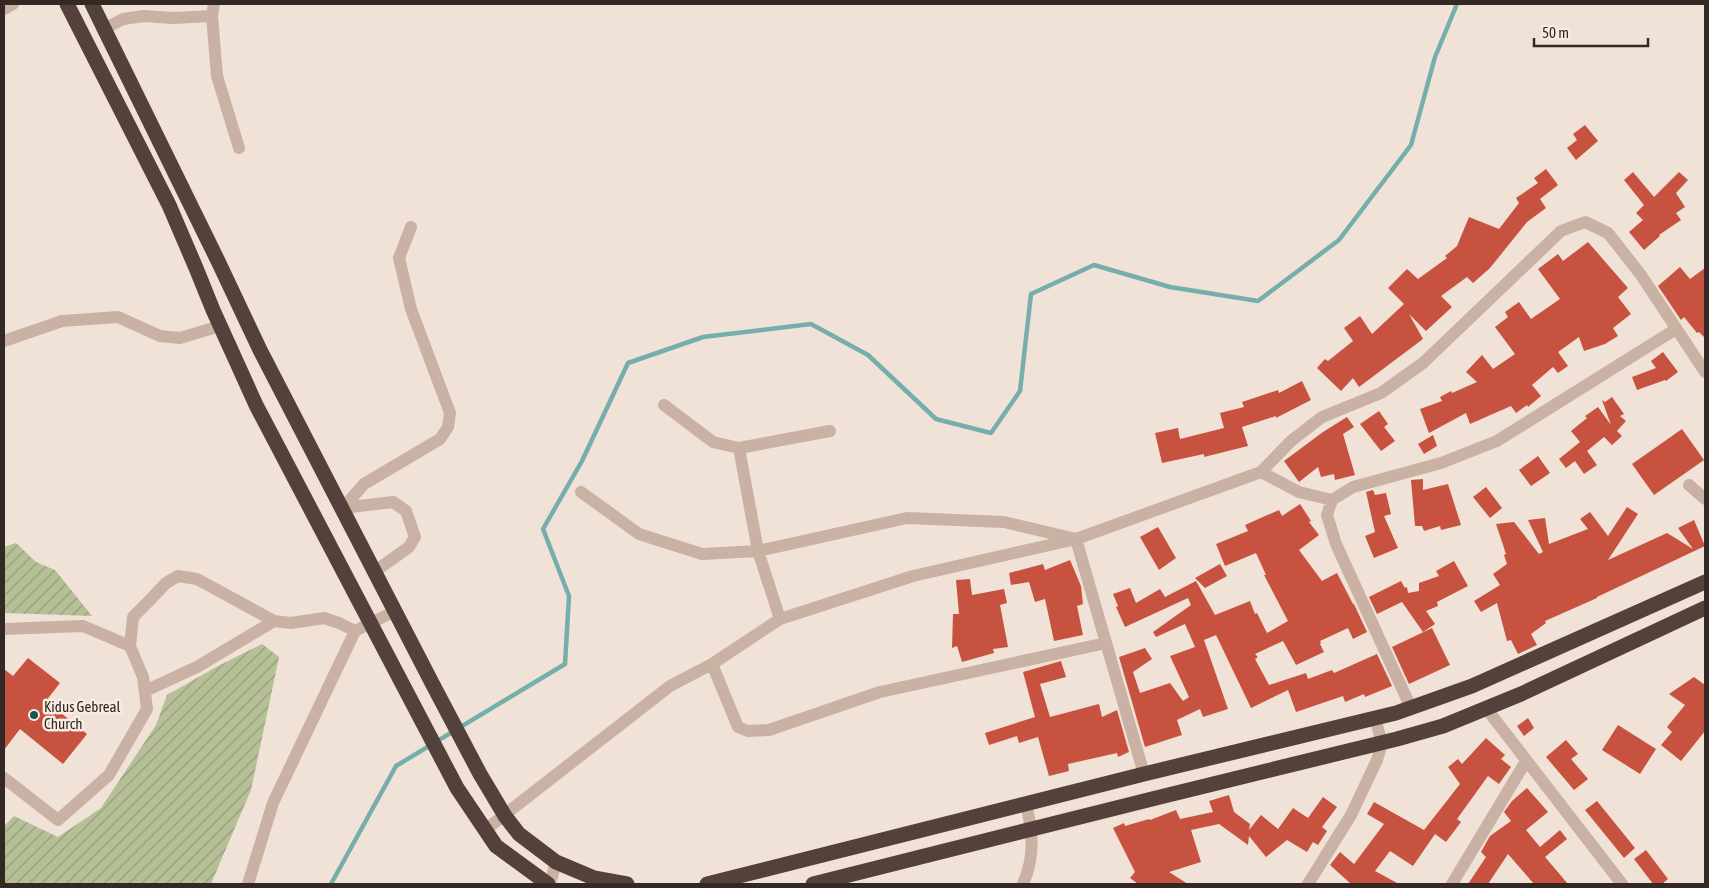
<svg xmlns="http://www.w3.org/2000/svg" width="1709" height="888" viewBox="0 0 1709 888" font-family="'Asap Condensed',sans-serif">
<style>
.garden{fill:url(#garden-furrows)}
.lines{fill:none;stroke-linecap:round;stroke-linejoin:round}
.stream{stroke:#76aeab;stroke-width:4.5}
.building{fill:#c7523f}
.minor{stroke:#c9b1a3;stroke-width:12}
.highway{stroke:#55413c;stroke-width:15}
.poi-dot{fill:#1b5553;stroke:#f9ede3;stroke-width:2}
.labels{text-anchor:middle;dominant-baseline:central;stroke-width:5;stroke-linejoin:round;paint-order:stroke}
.poi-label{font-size:15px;fill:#342825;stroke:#f9ede3;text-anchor:start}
</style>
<defs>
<pattern id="garden-furrows" width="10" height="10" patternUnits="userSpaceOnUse" patternTransform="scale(1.25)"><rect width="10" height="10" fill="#b6c097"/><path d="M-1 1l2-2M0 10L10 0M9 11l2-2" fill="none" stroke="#959c7b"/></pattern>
</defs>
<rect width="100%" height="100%" fill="#f1e2d7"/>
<path class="garden" d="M 16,543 L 36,562 L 55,570 L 92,616 L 4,613 L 4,547 Z
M 262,644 L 279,657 L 251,790 L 211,884 L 4,884 L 4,826 L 14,816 L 58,837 L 101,808 L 156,725 L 167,695 L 218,666 Z"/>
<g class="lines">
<path class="stream" d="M 331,884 L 396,766 L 565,664 L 569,596 L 543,529 L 582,461 L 628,363 L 703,337 L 811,324 L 868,355 L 936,419 L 991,433 L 1020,391 L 1031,294 L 1094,265 L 1170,287 L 1258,301 L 1339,240 L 1411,145 L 1435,57 L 1457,4"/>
</g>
<path class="building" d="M 1585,125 L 1598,141 L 1576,160 L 1567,148 L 1577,140 L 1573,134 Z
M 1546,169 L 1558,185 L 1540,199 L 1546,208 L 1527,222 L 1490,268 L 1473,283 L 1467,277 L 1441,296 L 1452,307 L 1426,331 L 1409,314 L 1423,339 L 1359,387 L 1353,378 L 1341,391 L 1317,368 L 1325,359 L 1328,361 L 1353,341 L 1344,328 L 1360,316 L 1372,334 L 1404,304 L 1388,288 L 1407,269 L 1418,279 L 1447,258 L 1445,256 L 1457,246 L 1469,217 L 1499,229 L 1519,203 L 1516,198 L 1538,183 L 1534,178 Z
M 1633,172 L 1654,197 L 1679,172 L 1688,180 L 1676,193 L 1685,207 L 1676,213 L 1681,220 L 1659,235 L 1660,236 L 1644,250 L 1629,232 L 1643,220 L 1636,213 L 1644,205 L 1624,180 Z
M 1588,242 L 1628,288 L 1618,297 L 1631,314 L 1613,328 L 1618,336 L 1605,344 L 1584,351 L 1579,337 L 1558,352 L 1568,366 L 1558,373 L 1553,367 L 1532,385 L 1541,396 L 1528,407 L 1527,405 L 1516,413 L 1511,406 L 1470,424 L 1466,413 L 1429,433 L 1420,409 L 1442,401 L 1440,397 L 1451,391 L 1452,393 L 1477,382 L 1466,372 L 1482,355 L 1493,369 L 1515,354 L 1495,327 L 1508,317 L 1505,312 L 1519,302 L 1531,319 L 1560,299 L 1538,269 L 1558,254 L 1563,261 Z
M 1680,267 L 1690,279 L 1705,268 L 1705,338 L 1699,332 L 1697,333 L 1684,317 L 1681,320 L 1658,286 Z
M 1663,352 L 1678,372 L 1666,381 L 1665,380 L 1637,390 L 1632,377 L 1656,368 L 1651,361 Z
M 1302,381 L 1311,400 L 1276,418 L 1276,416 L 1242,427 L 1248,446 L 1204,457 L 1204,454 L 1162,463 L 1155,433 L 1178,428 L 1180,439 L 1224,428 L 1220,413 L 1244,407 L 1242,402 L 1278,390 L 1279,393 Z
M 1612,397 L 1624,414 L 1620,416 L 1626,421 L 1617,431 L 1622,436 L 1612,445 L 1604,437 L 1587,451 L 1597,465 L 1584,474 L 1575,461 L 1566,468 L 1559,459 L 1580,442 L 1571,431 L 1587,418 L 1585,416 L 1598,407 L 1611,425 L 1602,400 L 1605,402 Z
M 1379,411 L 1388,424 L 1384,427 L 1395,441 L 1381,451 L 1360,424 Z
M 1347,417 L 1354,427 L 1343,434 L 1355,475 L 1335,480 L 1334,474 L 1321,477 L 1318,467 L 1299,482 L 1284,461 L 1323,432 Z
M 1682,429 L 1704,460 L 1654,495 L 1632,464 Z
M 1433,435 L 1437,446 L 1424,454 L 1418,444 Z
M 1538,456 L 1550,473 L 1531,486 L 1519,470 Z
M 1423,479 L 1423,490 L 1448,484 L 1461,525 L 1441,530 L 1440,526 L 1424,531 L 1422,526 L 1415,526 L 1411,480 Z
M 1486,487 L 1502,508 L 1490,518 L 1473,497 Z
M 1373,490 L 1375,495 L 1386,493 L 1391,514 L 1384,516 L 1398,548 L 1374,558 L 1365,536 L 1375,532 L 1366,492 Z
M 1300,504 L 1311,521 L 1309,522 L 1319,535 L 1299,550 L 1322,581 L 1337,573 L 1353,604 L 1354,604 L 1367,632 L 1353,639 L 1348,628 L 1320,641 L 1321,643 L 1320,644 L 1324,652 L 1296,665 L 1283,641 L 1255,654 L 1258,657 L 1255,659 L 1269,685 L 1306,673 L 1308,679 L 1332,670 L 1334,673 L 1377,654 L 1392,686 L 1365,697 L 1364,694 L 1345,702 L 1343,696 L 1296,712 L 1288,690 L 1251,708 L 1216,635 L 1204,640 L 1228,709 L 1203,717 L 1200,709 L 1177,720 L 1182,735 L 1145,747 L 1119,657 L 1145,648 L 1152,659 L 1133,672 L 1140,693 L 1170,683 L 1183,701 L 1189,697 L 1170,656 L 1195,647 L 1185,624 L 1156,637 L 1153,632 L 1191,605 L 1188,598 L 1125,627 L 1116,607 L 1118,606 L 1113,594 L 1130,588 L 1136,603 L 1160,589 L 1165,597 L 1196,581 L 1215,615 L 1250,601 L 1255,614 L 1257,613 L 1267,633 L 1288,621 L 1264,575 L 1266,575 L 1256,553 L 1225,566 L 1216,544 L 1248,531 L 1245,525 L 1279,510 L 1282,516 Z
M 1627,507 L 1638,514 L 1608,560 L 1667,533 L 1693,549 L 1678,528 L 1694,520 L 1705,546 L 1597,597 L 1597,598 L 1545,621 L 1546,623 L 1531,634 L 1537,645 L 1518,654 L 1511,640 L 1507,641 L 1497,603 L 1481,612 L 1474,601 L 1500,585 L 1493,574 L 1507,564 L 1504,555 L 1506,554 L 1496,524 L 1514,522 L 1539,554 L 1543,552 L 1528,520 L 1545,518 L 1549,544 L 1588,529 L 1580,519 L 1590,512 L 1608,536 Z
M 1158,527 L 1176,558 L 1159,570 L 1140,537 Z
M 1070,560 L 1081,586 L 1083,604 L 1077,606 L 1083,635 L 1054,641 L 1045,599 L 1035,602 L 1029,582 L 1011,585 L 1009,573 L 1043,564 L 1045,570 Z
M 1454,561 L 1468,586 L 1437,602 L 1438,606 L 1426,611 L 1435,624 L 1423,632 L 1402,602 L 1377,614 L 1369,597 L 1401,581 L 1405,588 L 1407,587 L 1408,593 L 1419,591 L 1419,583 L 1439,576 L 1436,571 Z
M 1220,564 L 1227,576 L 1205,588 L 1195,578 Z
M 970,579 L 972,595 L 1004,589 L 1007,603 L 1000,605 L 1008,647 L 993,649 L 994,653 L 962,662 L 957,646 L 952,648 L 953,614 L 959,614 L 956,580 Z
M 1432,628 L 1450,665 L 1409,684 L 1392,647 Z
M 28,658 L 60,683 L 46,701 L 87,734 L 63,764 L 20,729 L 4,750 L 4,669 L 13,676 Z
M 1061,661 L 1066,677 L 1040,684 L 1050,717 L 1099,704 L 1102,717 L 1117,710 L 1129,752 L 1118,757 L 1117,753 L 1068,764 L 1069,771 L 1049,776 L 1038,737 L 1019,743 L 1017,736 L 989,745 L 985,733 L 1035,717 L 1023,672 Z
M 1694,677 L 1705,685 L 1705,731 L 1681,761 L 1661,745 L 1672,732 L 1667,727 L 1685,705 L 1669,694 Z
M 1528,718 L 1534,728 L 1524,736 L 1517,726 Z
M 1618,725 L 1656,749 L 1640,774 L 1602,750 Z
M 1486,738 L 1505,755 L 1501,759 L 1511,767 L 1499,784 L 1488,776 L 1457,819 L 1461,822 L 1446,842 L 1435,834 L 1413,866 L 1390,851 L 1375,871 L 1399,884 L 1351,884 L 1330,865 L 1340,852 L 1354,864 L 1384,824 L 1367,814 L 1374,802 L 1424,830 L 1460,784 L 1448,767 L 1458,759 L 1462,764 Z
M 1566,740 L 1578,754 L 1571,759 L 1588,779 L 1574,790 L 1546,757 Z
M 1527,788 L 1548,812 L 1526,830 L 1540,847 L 1560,830 L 1567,839 L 1545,857 L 1568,884 L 1534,884 L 1508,854 L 1488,884 L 1468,884 L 1486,857 L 1481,852 L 1490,836 L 1511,821 L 1504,812 L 1512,801 Z
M 1229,795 L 1234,812 L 1250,824 L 1249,830 L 1261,815 L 1278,829 L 1293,808 L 1308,818 L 1323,797 L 1337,807 L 1322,827 L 1327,831 L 1318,845 L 1313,842 L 1307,852 L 1287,840 L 1266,857 L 1249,836 L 1248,845 L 1219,824 L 1191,830 L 1201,862 L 1169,872 L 1188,884 L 1138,884 L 1130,878 L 1135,872 L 1113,828 L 1124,823 L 1125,826 L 1149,819 L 1150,820 L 1176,810 L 1180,819 L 1213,812 L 1209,801 Z
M 1597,801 L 1635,848 L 1624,858 L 1585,810 Z
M 1646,850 L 1668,879 L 1662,884 L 1653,884 L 1634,859 Z"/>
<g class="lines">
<path class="minor" d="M 214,4 L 212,16 L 217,76 L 239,148
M 4,9 L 13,4
M 104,29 L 123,19 L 144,16 L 173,18 L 212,16
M 4,341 L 62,321 L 118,317 L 160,336 L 180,338 L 220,326
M 664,405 L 713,442 L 739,448 L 830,431
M 739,448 L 758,551 L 780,619
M 1261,472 L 1299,492 L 1332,500
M 1689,485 L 1705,499
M 581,492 L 639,534 L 702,554 L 758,551 L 907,518 L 1004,522 L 1076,539 L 1144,774
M 343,508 L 364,484 L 440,439 L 448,427 L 450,413 L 411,309 L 399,258 L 411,227
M 343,508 L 393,502 L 406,511 L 415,537 L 409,547 L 374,572
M 4,629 L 83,626 L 130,646
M 712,664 L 738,727 L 748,731 L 769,730 L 880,692 L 1106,643
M 145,691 L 197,667 L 274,621
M 1411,708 L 1336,544 L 1327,515 L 1332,500 L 1353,487 L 1441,463 L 1497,441 L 1676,329
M 1486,708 L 1622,884
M 4,778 L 58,820 L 109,775 L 147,709 L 143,677 L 130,646 L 133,617 L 147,603 L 166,583 L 178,576 L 197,579 L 274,621 L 291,623 L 324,618 L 339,623 L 355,631
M 485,830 L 670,686 L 712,664 L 780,619 L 913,576 L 1076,539 L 1261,472 L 1291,441 L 1322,417 L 1381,393 L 1423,363 L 1561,231 L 1585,222 L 1608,233 L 1641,275 L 1705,372
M 248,884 L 273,803 L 355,631 L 395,611
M 550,884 L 556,862
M 1023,884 C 1035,857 1033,832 1026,804
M 1308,884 L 1351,815 L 1377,760 L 1382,743 L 1375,718
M 1452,884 L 1526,761"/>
<path class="highway" d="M 67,4 L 169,205 L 196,268 L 213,310 L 256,405 L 457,788 L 496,846 L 548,884
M 92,4 L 218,261 L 260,350 L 432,683 L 480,774 L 505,816 L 519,834 L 556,862 L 594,878 L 627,884
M 707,884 L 1144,774 L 1396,713 L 1472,686 L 1705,582
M 813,884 L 1156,798 L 1397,739 L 1443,726 L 1521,694 L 1705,608"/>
</g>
<circle class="poi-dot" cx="34" cy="715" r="5"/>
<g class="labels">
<g class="poi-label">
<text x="44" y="706">Kidus Gebreal<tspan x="44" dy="17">Church</tspan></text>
</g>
</g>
<rect width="1709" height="888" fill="none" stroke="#342825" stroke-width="10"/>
<path d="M1534 38v8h114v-8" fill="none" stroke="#342825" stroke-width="2.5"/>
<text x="1542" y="38" font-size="15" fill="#342825" stroke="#f9ede3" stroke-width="4" paint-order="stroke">50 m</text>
</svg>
